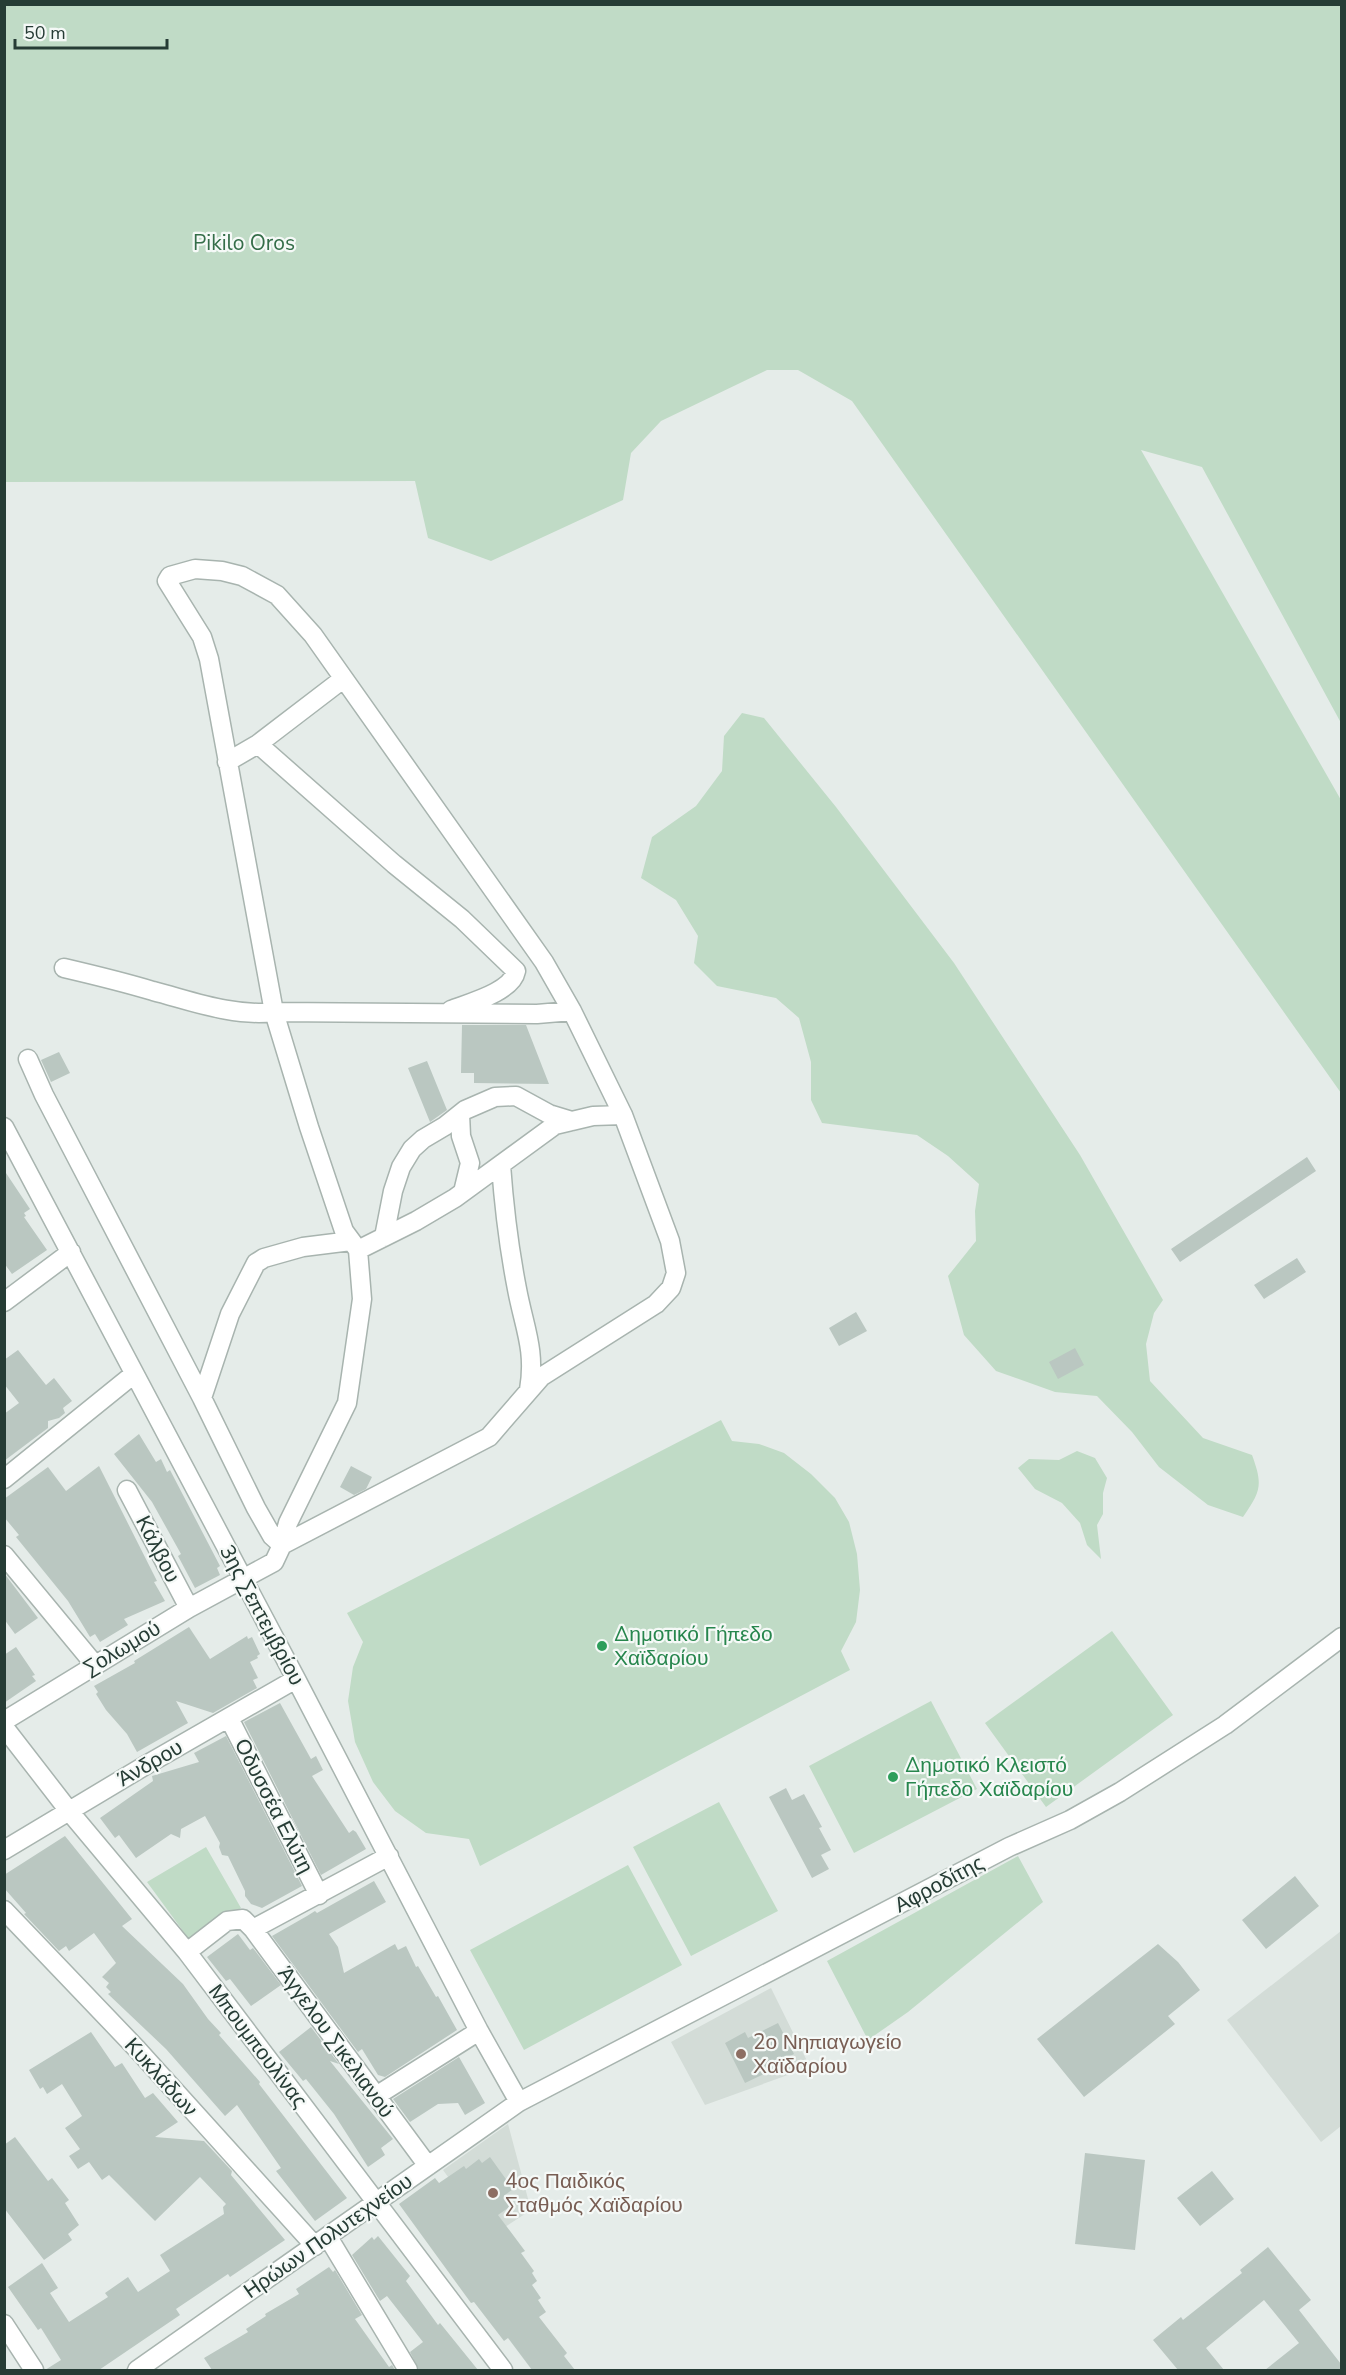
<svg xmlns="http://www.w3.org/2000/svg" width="1346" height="2375" viewBox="0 0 1346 2375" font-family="'Nunito Sans',sans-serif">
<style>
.built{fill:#d3dcd7}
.green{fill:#c0dbc6}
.building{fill:#bac7c1}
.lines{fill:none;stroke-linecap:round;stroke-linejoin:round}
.street-casing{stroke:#a8b4af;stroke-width:21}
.street{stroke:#fff;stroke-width:18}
.leisure-dot{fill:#2e9e5b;stroke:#f5f9f7;stroke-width:2}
.education-dot{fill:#8d6e63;stroke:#f5f9f7;stroke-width:2}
.labels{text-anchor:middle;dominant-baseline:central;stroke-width:4.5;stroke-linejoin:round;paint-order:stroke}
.park-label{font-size:21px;fill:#356e49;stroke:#f5f9f7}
.street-label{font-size:21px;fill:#263c35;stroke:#f5f9f7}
.leisure-label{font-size:21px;fill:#27864d;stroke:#f5f9f7;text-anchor:start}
.education-label{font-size:21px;fill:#785e54;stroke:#f5f9f7;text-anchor:start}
</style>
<rect width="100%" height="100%" fill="#e5ece9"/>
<path class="built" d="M 1341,1931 L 1341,2126 L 1321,2142 L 1227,2020 Z
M 771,1988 L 810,2067 L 705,2105 L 671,2042 Z
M 508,2124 L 531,2210 L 491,2236 L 443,2170 Z"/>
<path class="green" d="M 4,5 L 1341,5 L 1341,723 L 1202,467 L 1141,450 L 1341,800 L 1341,1093 L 852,401 L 798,370 L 767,370 L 661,421 L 631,453 L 623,500 L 491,561 L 428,538 L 415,481 L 5,482 Z
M 742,713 L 764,718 L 836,807 L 954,963 L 1080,1155 L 1163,1300 L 1154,1313 L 1146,1344 L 1150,1381 L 1203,1438 L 1252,1455 C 1263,1485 1261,1491 1243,1517 L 1208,1505 L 1159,1467 L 1132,1432 L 1097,1396 L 1055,1392 L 996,1371 L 964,1335 L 948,1276 L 976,1241 L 975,1211 L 979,1184 L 948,1156 L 917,1135 L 822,1123 L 811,1100 L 811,1062 L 799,1018 L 776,998 L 717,986 L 694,963 L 698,936 L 676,900 L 641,878 L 652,837 L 696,806 L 722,771 L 724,736 Z
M 721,1420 L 732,1441 L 759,1444 L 784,1453 L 811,1474 L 835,1498 L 849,1522 L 857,1554 L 860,1590 L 856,1622 L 841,1651 L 850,1670 L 480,1866 L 469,1839 L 426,1833 L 395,1811 L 373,1782 L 355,1742 L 348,1701 L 353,1667 L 363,1642 L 347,1613 Z
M 1077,1451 L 1095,1458 L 1107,1478 L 1103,1493 L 1103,1514 L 1097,1525 L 1101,1559 L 1087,1545 L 1080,1523 L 1062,1503 L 1035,1489 L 1018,1468 L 1029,1459 L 1059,1460 Z
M 1112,1631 L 1173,1715 L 1046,1807 L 985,1723 Z
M 931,1701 L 977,1789 L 854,1853 L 809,1766 Z
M 719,1802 L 778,1911 L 691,1956 L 633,1847 Z
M 206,1847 L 241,1908 L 191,1942 L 147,1882 Z
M 1018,1856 L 1043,1902 L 908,2012 L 868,2040 L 827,1961 Z
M 628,1865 L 682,1965 L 524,2050 L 470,1950 Z"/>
<path class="building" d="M 462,1025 L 526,1025 L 549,1084 L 474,1083 L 474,1073 L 461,1073 Z
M 59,1052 L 70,1073 L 51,1082 L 41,1060 Z
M 427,1061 L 447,1110 L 430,1122 L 408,1068 Z
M 1307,1157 L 1316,1171 L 1180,1262 L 1171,1249 Z
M 4,1170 L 30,1209 L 24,1213 L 26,1216 L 24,1217 L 47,1250 L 12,1274 L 4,1263 Z
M 1297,1258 L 1306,1272 L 1264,1299 L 1254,1285 Z
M 856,1312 L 867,1331 L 839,1346 L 829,1328 Z
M 1075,1348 L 1084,1365 L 1058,1379 L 1049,1362 Z
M 18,1350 L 46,1385 L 54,1378 L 72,1401 L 63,1408 L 65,1413 L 59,1418 L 48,1421 L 48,1428 L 4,1461 L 4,1414 L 19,1403 L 4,1384 L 4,1360 Z
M 139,1434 L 156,1462 L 161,1459 L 167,1472 L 170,1470 L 220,1566 L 217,1568 L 220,1575 L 195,1588 L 178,1556 L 181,1554 L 152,1502 L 114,1454 Z
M 99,1466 L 157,1581 L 154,1582 L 165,1601 L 124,1619 L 128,1625 L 100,1642 L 95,1634 L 90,1637 L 68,1601 L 16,1537 L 19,1535 L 4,1517 L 4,1499 L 48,1467 L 66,1491 Z
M 351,1466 L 372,1477 L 366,1489 L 354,1495 L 340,1487 Z
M 4,1573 L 38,1618 L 15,1634 L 4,1619 Z
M 189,1627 L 210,1659 L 247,1636 L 248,1639 L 252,1637 L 260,1654 L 257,1656 L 258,1658 L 250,1662 L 258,1678 L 253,1680 L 257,1688 L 213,1713 L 176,1701 L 188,1723 L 137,1752 L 127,1734 L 106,1710 L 96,1694 L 98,1692 L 94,1686 L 135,1663 L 134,1661 Z
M 16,1647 L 35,1675 L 32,1676 L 36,1681 L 4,1703 L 4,1655 Z
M 280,1703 L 311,1759 L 316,1756 L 323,1770 L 312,1776 L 349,1833 L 353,1830 L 356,1832 L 366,1849 L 321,1875 L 244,1722 Z
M 226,1736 L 302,1886 L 262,1908 L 251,1904 L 245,1896 L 245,1891 L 228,1856 L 222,1855 L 219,1847 L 220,1843 L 205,1816 L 181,1829 L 180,1838 L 171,1834 L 136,1858 L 119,1835 L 115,1838 L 100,1818 L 153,1781 L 152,1776 L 199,1762 L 194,1753 Z
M 786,1788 L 792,1800 L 804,1794 L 822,1827 L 819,1828 L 831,1850 L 821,1855 L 829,1869 L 812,1878 L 769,1797 Z
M 65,1836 L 132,1919 L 122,1926 L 183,1984 L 208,2019 L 221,2033 L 219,2035 L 260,2082 L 259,2084 L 347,2198 L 315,2221 L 276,2171 L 281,2168 L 237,2105 L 225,2116 L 166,2049 L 108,1994 L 111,1992 L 106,1987 L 109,1983 L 102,1977 L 116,1963 L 94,1933 L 69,1951 L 66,1946 L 59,1951 L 24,1914 L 26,1913 L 4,1888 L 4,1875 Z
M 1295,1876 L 1319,1906 L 1266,1949 L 1242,1920 Z
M 374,1881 L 386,1902 L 329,1934 L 338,1947 L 344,1973 L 395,1944 L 398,1950 L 406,1946 L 416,1967 L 418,1966 L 436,1997 L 438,1996 L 457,2030 L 385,2077 L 378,2075 L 362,2049 L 358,2052 L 272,1936 L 307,1916 L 315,1911 L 317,1913 Z
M 238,1934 L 250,1950 L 253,1948 L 281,1985 L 251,2006 L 230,1979 L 226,1981 L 207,1957 Z
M 1158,1944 L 1178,1962 L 1200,1990 L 1168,2016 L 1175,2024 L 1084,2097 L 1037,2039 Z
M 778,2023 L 794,2054 L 764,2069 L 766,2073 L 745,2083 L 725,2043 L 745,2032 L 748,2038 Z
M 311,2027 L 339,2064 L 330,2061 L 393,2139 L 381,2148 L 385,2155 L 368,2167 L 334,2114 L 306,2079 L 303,2081 L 279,2052 Z
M 91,2032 L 115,2067 L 122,2063 L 145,2098 L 153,2093 L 178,2122 L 155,2137 L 204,2141 L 232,2171 L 231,2175 L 285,2240 L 230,2277 L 228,2274 L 176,2309 L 180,2315 L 99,2370 L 45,2370 L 61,2360 L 41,2328 L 38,2330 L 8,2287 L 42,2263 L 58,2288 L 50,2293 L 69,2322 L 108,2297 L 105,2293 L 128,2277 L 138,2292 L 170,2271 L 160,2255 L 224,2214 L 223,2207 L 226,2204 L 200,2177 L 155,2221 L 109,2175 L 102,2180 L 89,2162 L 78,2169 L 69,2156 L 80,2149 L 65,2128 L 82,2116 L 62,2084 L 47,2094 L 43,2087 L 40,2089 L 29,2070 Z
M 459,2057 L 485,2103 L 465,2115 L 458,2103 L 438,2104 L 410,2122 L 393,2099 Z
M 15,2137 L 48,2181 L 52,2178 L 69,2200 L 65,2203 L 79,2225 L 68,2234 L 72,2240 L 44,2260 L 4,2208 L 4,2145 Z
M 1085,2153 L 1145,2160 L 1135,2250 L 1075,2244 Z
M 490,2157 L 513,2189 L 505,2195 L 512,2205 L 498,2215 L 525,2251 L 521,2253 L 534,2271 L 532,2273 L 537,2281 L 532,2285 L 541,2298 L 538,2300 L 546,2312 L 539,2317 L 567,2353 L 564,2356 L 575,2370 L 532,2370 L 508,2338 L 504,2341 L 474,2302 L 471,2303 L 399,2204 L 435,2178 L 439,2183 L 464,2166 L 466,2169 L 479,2159 L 482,2163 Z
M 1212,2171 L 1234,2199 L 1200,2226 L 1177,2198 Z
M 378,2236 L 410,2276 L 406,2281 L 438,2325 L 440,2323 L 478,2370 L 419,2370 L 410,2352 L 423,2342 L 387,2296 L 380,2301 L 352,2255 L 372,2237 L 374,2240 Z
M 1268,2247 L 1311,2300 L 1299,2310 L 1341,2364 L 1341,2370 L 1265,2370 L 1299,2343 L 1264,2300 L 1206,2348 L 1224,2370 L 1178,2370 L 1153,2340 L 1181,2317 L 1183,2320 L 1242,2273 L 1240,2270 Z
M 329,2267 L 333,2272 L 335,2270 L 362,2315 L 355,2319 L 389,2367 L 392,2365 L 395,2370 L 212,2370 L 204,2358 L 248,2332 L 246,2329 L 266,2316 L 265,2314 L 299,2294 L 296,2289 Z"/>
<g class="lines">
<defs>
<path id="street" d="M 258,744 L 394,864 L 462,919 L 516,971 C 512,992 469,1003 451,1010
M 227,762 L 258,744 L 343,679
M 64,968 C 94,975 123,982 153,991 C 192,1001 234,1017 274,1012 L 537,1014 L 572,1011
M 460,1114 L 461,1136 L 470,1163 L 463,1192
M 4,1127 L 296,1679 L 479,2031 L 519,2102
M 501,1165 C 504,1207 509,1248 517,1289 C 524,1327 536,1350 529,1390
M 384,1237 L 393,1191 L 401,1167 L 412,1149 L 423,1139 L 445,1126 L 465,1110 L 495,1097 L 516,1096 L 549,1114 L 572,1121
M 358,1250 L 416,1221 L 455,1198 L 555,1125 L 593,1116 L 623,1115
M 4,1302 L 71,1252
M 202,1398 L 230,1314 L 256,1263 L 264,1258 L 303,1247 L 351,1241
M 4,1479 L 134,1374
M 127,1490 L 189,1608
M 4,1555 L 95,1665
M 229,1718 L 319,1895
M 4,1721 L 189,1608 L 274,1562 L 282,1545 L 489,1437 L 541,1377 L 656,1304 L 671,1288 L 676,1273 L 670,1241 L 623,1115 L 572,1011 L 544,962 L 313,635 L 277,595 L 242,576 L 222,571 L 195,569 L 170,576 L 167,581 L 202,637 L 209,659 L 274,1012 L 309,1127 L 344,1231 L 358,1250 L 362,1299 L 347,1403 L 288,1523 L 282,1545 L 272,1536 L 256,1508 L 202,1398 L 44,1095 L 28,1059
M 4,1727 L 69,1811 L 187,1952 L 503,2370
M 4,1850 L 146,1765 L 296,1679
M 4,1910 L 137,2049 L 315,2246
M 253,1929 L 389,1856
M 187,1952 L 227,1921 L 243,1919 L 253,1929 L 428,2166
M 376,2096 L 479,2031
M 328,2237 L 408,2370
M 4,2324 L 34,2370
M 137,2370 L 519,2102 L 1009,1847 L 1070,1820 L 1120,1792 L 1225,1725 L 1342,1637"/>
</defs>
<use href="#street" class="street-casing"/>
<use href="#street" class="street"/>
</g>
<g class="leisure-dot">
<circle cx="602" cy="1646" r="6"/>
<circle cx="893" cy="1777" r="6"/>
</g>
<g class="education-dot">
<circle cx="741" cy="2054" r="6"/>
<circle cx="493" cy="2193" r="6"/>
</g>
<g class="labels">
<g class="park-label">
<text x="244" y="243">Pikilo Oros</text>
</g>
<g class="street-label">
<text transform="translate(158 1549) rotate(63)">Κάλβου</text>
<text transform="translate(262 1615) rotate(62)">3ης Σεπτεμβρίου</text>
<text transform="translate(122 1648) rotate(-31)">Σολωμού</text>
<text transform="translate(150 1763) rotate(-30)">Άνδρου</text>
<text transform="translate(274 1806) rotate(63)">Οδυσσέα Ελύτη</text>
<text transform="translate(939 1884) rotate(-28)">Αφροδίτης</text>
<text transform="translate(336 2042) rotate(54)">Άγγελου Σικελιανού</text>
<text transform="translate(258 2046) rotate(53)">Μπουμπουλίνας</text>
<text transform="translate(161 2077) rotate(48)">Κυκλάδων</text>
<text transform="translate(328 2236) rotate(-35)">Ηρώων Πολυτεχνείου</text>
</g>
<g class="leisure-label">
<text x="614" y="1634">Δημοτικό Γήπεδο<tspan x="614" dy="24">Χαϊδαρίου</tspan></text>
<text x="905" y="1765">Δημοτικό Κλειστό<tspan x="905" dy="24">Γήπεδο Χαϊδαρίου</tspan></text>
</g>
<g class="education-label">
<text x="753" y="2042">2ο Νηπιαγωγείο<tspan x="753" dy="24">Χαϊδαρίου</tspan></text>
<text x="505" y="2181">4ος Παιδικός<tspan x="505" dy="24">Σταθμός Χαϊδαρίου</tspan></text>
</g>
</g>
<rect width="1346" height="2375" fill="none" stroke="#263c35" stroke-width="12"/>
<path d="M15 39v9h152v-9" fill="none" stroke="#263c35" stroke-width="3"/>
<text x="24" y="39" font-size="18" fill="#263c35" stroke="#f5f9f7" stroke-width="4.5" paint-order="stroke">50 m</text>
</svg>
